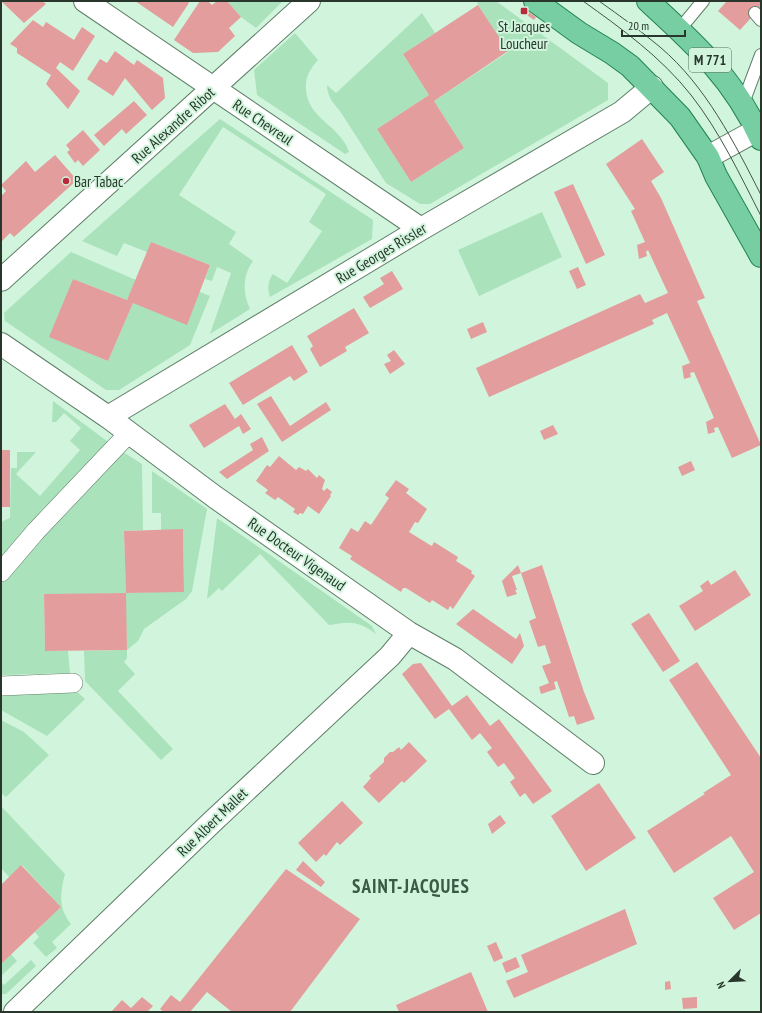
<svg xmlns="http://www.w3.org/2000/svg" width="762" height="1013" viewBox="0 0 762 1013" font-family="'PT Sans Narrow',sans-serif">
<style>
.green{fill:#aae2bc}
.building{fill:#e29d9c}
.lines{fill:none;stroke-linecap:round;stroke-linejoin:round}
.service-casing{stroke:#5f7e68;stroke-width:14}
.pedestrian-casing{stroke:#5f7e68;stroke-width:20}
.minor-casing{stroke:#5f7e68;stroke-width:24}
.secondary-casing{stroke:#5f7e68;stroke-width:24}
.primary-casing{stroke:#218350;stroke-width:24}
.service{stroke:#fff;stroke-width:12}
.pedestrian{stroke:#fff;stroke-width:19}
.minor{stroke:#fff;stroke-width:22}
.secondary{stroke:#fff;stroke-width:22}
.primary{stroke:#77cea2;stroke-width:22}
.tram{stroke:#435448;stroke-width:1}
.poi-dot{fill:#ba293b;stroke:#d1f5dc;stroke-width:1.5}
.labels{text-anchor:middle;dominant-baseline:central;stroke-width:4;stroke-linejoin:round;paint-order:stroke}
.shield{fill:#d1f5dc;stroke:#5b6f61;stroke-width:1}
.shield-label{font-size:14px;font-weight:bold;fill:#28362c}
.poi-label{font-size:15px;fill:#28362c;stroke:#d1f5dc}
.street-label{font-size:15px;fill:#28362c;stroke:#d1f5dc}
.district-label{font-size:19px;font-weight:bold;letter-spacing:1px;fill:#3b5a45;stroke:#d1f5dc}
</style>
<rect width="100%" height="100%" fill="#d1f5dc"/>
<path class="green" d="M 227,1 L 283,1 L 256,28 L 241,17 Z
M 479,1 L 496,1 L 608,83 L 608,100 L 430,204 L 420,204 L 386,183 L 340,111 C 333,103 327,96 327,85 L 336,93 L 422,13 L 435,33 L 403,54 L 429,95 L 377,129 L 411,182 L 464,148 L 434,101 L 508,52 L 478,5 L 477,3 Z
M 295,33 L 318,60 C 310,69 305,77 306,90 C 308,119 341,126 349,152 L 345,154 L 257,95 L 254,70 Z
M 220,119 L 373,220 L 372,239 L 270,297 C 267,288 268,281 273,274 L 287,283 L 322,231 L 309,222 L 326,194 L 223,127 L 179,195 L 236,232 L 229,244 L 253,261 C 243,275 242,292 250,309 L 210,334 L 231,273 L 217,267 L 212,281 L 205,279 L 210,265 L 151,242 L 147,252 L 124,243 L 117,256 L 82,241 Z
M 542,212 L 562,257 L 479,296 L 458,250 Z
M 71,252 L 136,280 L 127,300 L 73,279 L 50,337 L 108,361 L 133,303 L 200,292 L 210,296 L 190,345 L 119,390 L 106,390 L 5,321 L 4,313 Z
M 53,401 L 111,444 L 1,566 L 1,522 L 10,518 L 11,468 L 17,468 L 17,452 L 36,452 L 16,474 L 40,496 L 80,450 L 70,441 L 81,428 L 64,413 L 56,422 L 52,422 Z
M 120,450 L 142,464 L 143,530 L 124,531 L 126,593 L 184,591 L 183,530 L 161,530 L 161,513 L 152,513 L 152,471 L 207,509 L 192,591 L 186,599 L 144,629 L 138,641 L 127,650 L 127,658 L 124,662 L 135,674 L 118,691 L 173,749 L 161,760 L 85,681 L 84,651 L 127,650 L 125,593 L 44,595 L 45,651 L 68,651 L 70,673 L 1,675 L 1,581 Z
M 217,518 L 372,626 L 376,634 C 359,621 350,621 329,625 L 260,554 L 222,591 L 219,588 L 207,599 Z
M 74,689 L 85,699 L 47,736 L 1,710 L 1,690 Z
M 1,720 L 24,732 L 49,755 L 6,797 L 1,793 Z
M 1,806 L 65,874 C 60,893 58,908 71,924 L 52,942 L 57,948 L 46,957 L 33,943 L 39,937 L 35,932 L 61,907 L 22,865 L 9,877 L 1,868 Z
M 11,954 L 17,961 L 1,976 L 1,964 Z
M 31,960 L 36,966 L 6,994 L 1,994 L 1,982 L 4,985 Z"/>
<path class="building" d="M 1,1 L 42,1 L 46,4 L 24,23 Z
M 135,1 L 187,1 L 189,3 L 173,27 Z
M 200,1 L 208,1 L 212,5 L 217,1 L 227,1 L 241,17 L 229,28 L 235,36 L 218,52 L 193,53 L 174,40 Z
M 727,1 L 761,1 L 761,7 L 740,30 L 718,11 Z
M 478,5 L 508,51 L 434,101 L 464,148 L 411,182 L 377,129 L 429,95 L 403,54 Z
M 526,10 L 536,17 L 534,20 L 524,13 Z
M 33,20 L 43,27 L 46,22 L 74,40 L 82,27 L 95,36 L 73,71 L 60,62 L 56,68 L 80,91 L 68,109 L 46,84 L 51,75 L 17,53 L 17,48 L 10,44 Z
M 115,51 L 134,65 L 137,60 L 163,78 L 165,98 L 152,110 L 125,78 L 113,96 L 87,79 L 100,59 L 107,63 Z
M 134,101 L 147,115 L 126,134 L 122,129 L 104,146 L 94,135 Z
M 83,130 L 100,150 L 83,166 L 78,160 L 75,163 L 67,152 L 70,150 L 66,145 Z
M 642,139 L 664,172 L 651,181 L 661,198 L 705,298 L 697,301 L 761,445 L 732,458 L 718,427 L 714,428 L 715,432 L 708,434 L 706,422 L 714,418 L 694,372 L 690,373 L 691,377 L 684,379 L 682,366 L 690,363 L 667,313 L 652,320 L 654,324 L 489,397 L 476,368 L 640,294 L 645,303 L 668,293 L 648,250 L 646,252 L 647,256 L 639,259 L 637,245 L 645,242 L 631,211 L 635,209 L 606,164 Z
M 55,155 L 77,180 L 14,237 L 10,233 L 1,242 L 1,196 L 6,191 L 1,185 L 26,161 L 35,172 Z
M 573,184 L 605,255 L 586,264 L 554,192 Z
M 151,242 L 210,265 L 187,325 L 133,303 L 108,361 L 49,337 L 73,279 L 127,300 Z
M 578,267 L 586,285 L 577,289 L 569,271 Z
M 392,271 L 403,289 L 370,308 L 363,297 L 384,284 L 380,278 Z
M 354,308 L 369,333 L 345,347 L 347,351 L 320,367 L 310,349 L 313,346 L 307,336 Z
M 483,322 L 487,332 L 471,339 L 467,329 Z
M 292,345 L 308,372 L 294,381 L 290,376 L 243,405 L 229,383 Z
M 394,350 L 405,364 L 390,374 L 384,364 L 391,361 L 387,355 Z
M 271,396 L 290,426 L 326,402 L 331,410 L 282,442 L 257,404 Z
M 225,404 L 235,419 L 241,414 L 251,429 L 243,434 L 239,426 L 204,448 L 189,425 Z
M 553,425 L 558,434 L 544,440 L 540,431 Z
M 262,437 L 269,451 L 227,479 L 219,472 L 253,450 L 250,444 Z
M 1,450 L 10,450 L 10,507 L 1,507 Z
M 279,456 L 296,470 L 299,467 L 306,471 L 308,469 L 317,478 L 319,475 L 325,480 L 322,489 L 324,491 L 327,488 L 332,492 L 330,495 L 331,496 L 319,514 L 308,506 L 303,514 L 300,513 L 298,515 L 293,512 L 295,509 L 278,497 L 275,500 L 265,493 L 268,490 L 256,481 L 267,465 L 270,467 Z
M 691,461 L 695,470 L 682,476 L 678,467 Z
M 396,480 L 409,489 L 406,493 L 427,509 L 418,523 L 415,522 L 409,532 L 430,545 L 432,546 L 434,542 L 458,557 L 456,561 L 472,571 L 471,573 L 475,576 L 453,609 L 450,606 L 448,610 L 432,600 L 430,603 L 406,588 L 403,588 L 401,592 L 350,559 L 352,556 L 339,548 L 351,528 L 358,532 L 365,521 L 371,525 L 389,498 L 385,495 Z
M 183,529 L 184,592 L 126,593 L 124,531 Z
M 518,565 L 521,573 L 512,576 L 517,590 L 515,590 L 517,594 L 507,597 L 502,581 Z
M 542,565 L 584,692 L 595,719 L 577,725 L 574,716 L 569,717 L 557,681 L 554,682 L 556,689 L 541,694 L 539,687 L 549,683 L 542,666 L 551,663 L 545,645 L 538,647 L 529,621 L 536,618 L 521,573 Z
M 735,570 L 751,595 L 695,631 L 679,606 L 703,591 L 700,586 L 708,580 L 711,585 Z
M 126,593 L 127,650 L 45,651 L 44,594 Z
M 473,609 L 516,639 L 520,633 L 524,646 L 512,664 L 456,624 Z
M 649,613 L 680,661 L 663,672 L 631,624 Z
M 697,662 L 761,758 L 761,913 L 734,930 L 713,898 L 754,872 L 731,836 L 674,873 L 647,831 L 705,794 L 703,793 L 731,775 L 669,680 Z
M 421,663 L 452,706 L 467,695 L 490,726 L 499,719 L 552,791 L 533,804 L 525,793 L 520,797 L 510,782 L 515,778 L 504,763 L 498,767 L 487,752 L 492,748 L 480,733 L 472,740 L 449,709 L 435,719 L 402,674 L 413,664 Z
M 409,742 L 427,761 L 404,783 L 402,781 L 379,803 L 363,787 L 371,778 L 369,776 L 384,762 L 384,758 L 390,752 L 393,752 L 399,747 L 401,750 Z
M 599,783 L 636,838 L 586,871 L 551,816 Z
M 342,801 L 363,823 L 340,845 L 337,842 L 326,856 L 324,854 L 316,862 L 298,843 Z
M 500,815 L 506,823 L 492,834 L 488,824 Z
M 303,861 L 325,882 L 321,887 L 296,870 Z
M 21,865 L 61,907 L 1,964 L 1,885 Z
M 286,869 L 360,919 L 290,1012 L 232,1012 L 207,992 L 190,1012 L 164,1012 L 160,1009 L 171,995 L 180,1002 Z
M 625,909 L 637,944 L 514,998 L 506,981 L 528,972 L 521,955 Z
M 496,942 L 503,958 L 494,962 L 487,946 Z
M 516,957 L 520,967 L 506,973 L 502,963 Z
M 471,972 L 488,1012 L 399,1012 L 396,1005 Z
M 670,981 L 671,989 L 665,990 L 665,982 Z
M 142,997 L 153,1006 L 147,1012 L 111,1012 L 122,1000 L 131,1008 Z
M 697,997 L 697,1008 L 683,1009 L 682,998 Z"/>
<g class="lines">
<defs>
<path id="service" d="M 755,13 L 761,20
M 679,30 L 703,1
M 743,103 L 761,55"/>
<path id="pedestrian" d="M 1,572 L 36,531 L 129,433
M 1,686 L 73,683"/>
<path id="minor" d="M 85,1 L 421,229
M 1,280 L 309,1
M 1,344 L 108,417 L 215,497 L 409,633 L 455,659 L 593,763
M 108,417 L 421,229 L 622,112 L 652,87
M 15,1012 L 212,822 L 390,656 L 409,633"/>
<path id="secondary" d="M 708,157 L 757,130 L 761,130"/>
<path id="primary" d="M 535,1 L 579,33 L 612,53 L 630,66 L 680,117 L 708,157 L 716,176 L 761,256
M 648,1 C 695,44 734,79 761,139"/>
</defs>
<use href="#service" class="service-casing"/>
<use href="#pedestrian" class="pedestrian-casing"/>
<use href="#minor" class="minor-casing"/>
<use href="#secondary" class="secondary-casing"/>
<use href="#primary" class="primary-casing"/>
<use href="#service" class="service"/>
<use href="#pedestrian" class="pedestrian"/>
<use href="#minor" class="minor"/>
<use href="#secondary" class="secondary"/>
<use href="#primary" class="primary"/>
<path class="tram" d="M 583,1 C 622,29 661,57 691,95 C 720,132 740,175 761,216
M 599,1 C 620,16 641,31 660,47 C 706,86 734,142 761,195"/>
</g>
<g class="poi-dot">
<rect x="520" y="7" width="8" height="8" rx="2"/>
<circle cx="66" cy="181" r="4"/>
</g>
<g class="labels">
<rect class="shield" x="689" y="48" width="42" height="24" rx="3"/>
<g class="shield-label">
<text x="710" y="60">M 771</text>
</g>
<g class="poi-label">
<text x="524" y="26">St Jacques<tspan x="524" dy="17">Loucheur</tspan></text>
<text x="74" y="181" text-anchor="start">Bar Tabac</text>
</g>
<g class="street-label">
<text transform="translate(263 122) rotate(34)">Rue Chevreul</text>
<text transform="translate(173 125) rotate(-42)">Rue Alexandre Ribot</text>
<text transform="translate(381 253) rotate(-31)">Rue Georges Rissler</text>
<text transform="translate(297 554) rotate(35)">Rue Docteur Vigenaud</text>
<text transform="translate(212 822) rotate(-44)">Rue Albert Mallet</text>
</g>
<g class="district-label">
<text x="411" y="886">SAINT-JACQUES</text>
</g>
</g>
<rect width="762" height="1013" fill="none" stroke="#28362c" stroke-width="4"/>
<g transform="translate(730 981) rotate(246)" stroke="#d1f5dc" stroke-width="3" paint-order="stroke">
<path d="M0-3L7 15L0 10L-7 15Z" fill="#28362c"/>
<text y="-6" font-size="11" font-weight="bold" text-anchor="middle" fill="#28362c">N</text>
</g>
<path d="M622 30v6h63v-6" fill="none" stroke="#28362c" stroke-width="2"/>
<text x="628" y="30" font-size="12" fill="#28362c" stroke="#d1f5dc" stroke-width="3" paint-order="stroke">20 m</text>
</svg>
